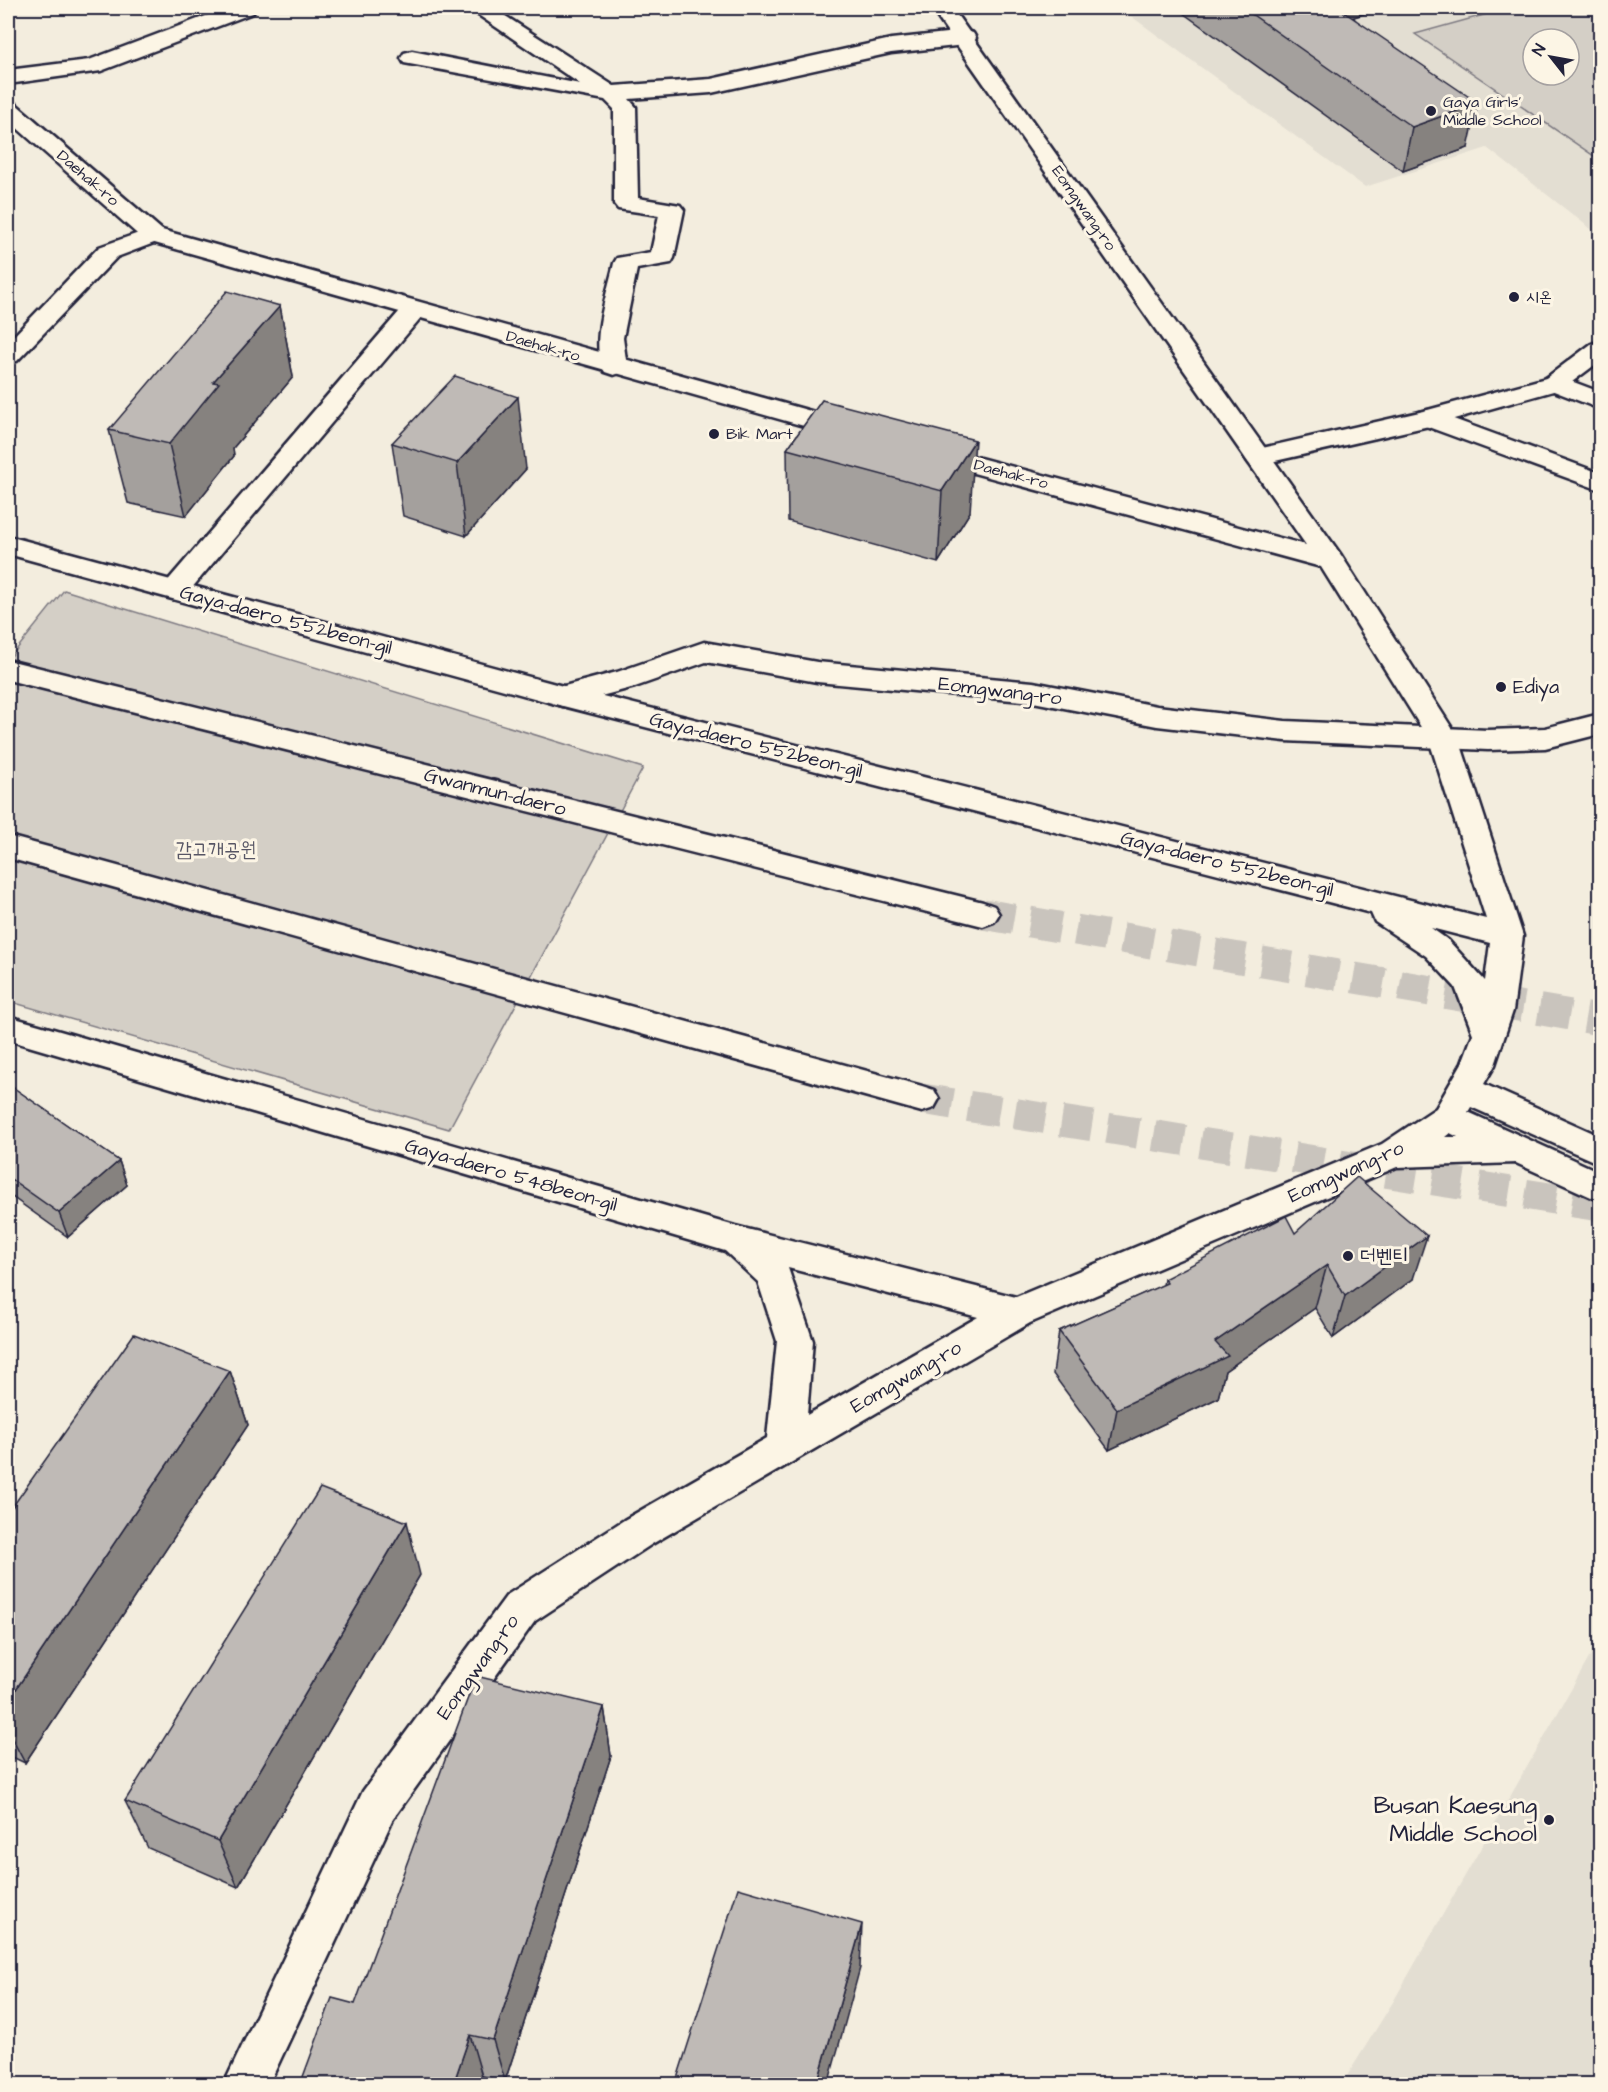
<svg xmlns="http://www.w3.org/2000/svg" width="1608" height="2092" viewBox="0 0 1608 2092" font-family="'Architects Daughter','Poor Story',sans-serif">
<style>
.built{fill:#e3ded2;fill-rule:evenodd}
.green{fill:#d4cfc6;stroke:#7b7880;stroke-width:1.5;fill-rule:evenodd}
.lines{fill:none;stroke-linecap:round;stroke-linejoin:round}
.highway-tunnel{stroke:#c9c4bd;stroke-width:31;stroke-dasharray:31 16;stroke-linecap:butt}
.lane-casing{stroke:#22223b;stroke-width:5}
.street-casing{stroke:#22223b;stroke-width:5}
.secondary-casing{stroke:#22223b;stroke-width:5}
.highway-casing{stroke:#22223b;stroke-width:5}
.lane{fill:#fcf5e5;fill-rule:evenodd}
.street{fill:#fcf5e5;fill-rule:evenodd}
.secondary{fill:#fcf5e5;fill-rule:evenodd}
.highway{fill:#fcf5e5;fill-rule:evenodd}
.wall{fill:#a4a09d;stroke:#22223b;stroke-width:1.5}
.shaded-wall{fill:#86827f;stroke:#22223b;stroke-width:1.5}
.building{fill:#bfbab6;stroke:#22223b;stroke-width:1.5}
.poi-dot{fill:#22223b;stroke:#fcf5e5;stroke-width:2}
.labels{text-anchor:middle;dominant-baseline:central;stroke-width:6;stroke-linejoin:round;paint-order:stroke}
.far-poi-label{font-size:16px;fill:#22223b;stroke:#fcf5e5;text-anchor:start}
.far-street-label{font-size:16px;fill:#22223b;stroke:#fcf5e5}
.street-label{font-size:20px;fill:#22223b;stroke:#fcf5e5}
.poi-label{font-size:20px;fill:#22223b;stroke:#fcf5e5;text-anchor:start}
.park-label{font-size:20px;fill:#575665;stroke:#fcf5e5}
.near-poi-label{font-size:24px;fill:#22223b;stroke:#fcf5e5;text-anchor:end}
</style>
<rect width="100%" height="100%" fill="#f3edde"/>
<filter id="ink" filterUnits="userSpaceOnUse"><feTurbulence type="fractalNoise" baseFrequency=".0167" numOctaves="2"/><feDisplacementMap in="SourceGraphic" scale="12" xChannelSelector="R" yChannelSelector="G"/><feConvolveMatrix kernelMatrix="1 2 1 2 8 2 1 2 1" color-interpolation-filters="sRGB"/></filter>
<g filter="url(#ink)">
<path class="built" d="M 1120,8 L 1600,8 L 1600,236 L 1487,148 L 1365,187 ZM 1533,39 L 1569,39 L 1569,75 L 1533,75 Z
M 1600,1639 L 1600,2084 L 1342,2084 L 1393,2002 Z"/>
<path class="green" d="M 1509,8 L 1600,8 L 1600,160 L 1415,34 ZM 1533,39 L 1569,39 L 1569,75 L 1533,75 Z
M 64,590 L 643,768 L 449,1129 L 8,1001 L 8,660 Z"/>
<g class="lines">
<path class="highway-tunnel" d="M 983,914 L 1600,1020
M 922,1099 L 1600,1206"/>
<defs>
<path id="lane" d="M 468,8 L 493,8 L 614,86 L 711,79 L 891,39 L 965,31 L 973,33 L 976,38 L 973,43 L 965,45 L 891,53 L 711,93 L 629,99 L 636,107 L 638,198 L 680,205 L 684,210 L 674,258 L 671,263 L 637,269 L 623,338 L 627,367 L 623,372 L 614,375 L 605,372 C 588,347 608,291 614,263 L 617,258 L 651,252 L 659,215 L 618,209 L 614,204 L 614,109 L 605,100 L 404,63 L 401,58 L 404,53 L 412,51 L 580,84 Z
M 414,303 L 423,305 L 426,310 L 423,315 L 185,596 L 175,599 L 165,596 L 161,590 L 165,584 L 405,305 Z
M 1555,375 L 1600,392 L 1600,409 L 1546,388 L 1542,383 L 1546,378 Z
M 1429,410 L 1600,473 L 1600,490 L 1420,424 L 1416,418 L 1420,412 Z
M 704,642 L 817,662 L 1033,682 L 1157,706 L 1285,721 L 1488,730 L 1545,728 L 1600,714 L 1600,734 L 1545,748 L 1488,750 L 1285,741 L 1157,726 L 1033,702 L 817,682 L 706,662 L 635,687 L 563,706 L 553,703 L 548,696 L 553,689 L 617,672 Z"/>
<path id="street" d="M 227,8 L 256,8 L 253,13 L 101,71 L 8,84 L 8,70 L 89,60 Z
M 153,228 L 162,230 L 165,235 L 162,240 L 117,257 L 17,361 L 8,363 L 8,342 L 99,247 Z
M 1600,341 L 1600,361 L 1564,388 L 1429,426 L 1258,465 L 1249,463 L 1245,457 L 1249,451 L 1424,411 L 1546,378 L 1591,344 Z"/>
<path id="secondary" d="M 931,8 L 952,8 L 1341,555 L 1459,739 L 1523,936 L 1513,1011 L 1495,1065 L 1484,1084 L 1600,1136 L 1600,1164 L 1471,1107 L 1468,1112 L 1600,1172 L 1600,1201 L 1516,1163 L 1397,1167 L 1030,1323 L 652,1544 L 535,1621 L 393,1819 L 269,2084 L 224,2084 L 363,1791 L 507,1595 L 624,1520 L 767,1438 L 777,1341 L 758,1282 L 725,1251 L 8,1040 L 8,1016 L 735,1226 L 1016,1297 L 1382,1144 L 1436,1108 L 1462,1063 L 1473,1034 L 1455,987 L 1426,956 L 1375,922 L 1371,913 L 563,706 L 8,554 L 8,536 L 563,686 L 1486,919 L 1429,740 L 1321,567 L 922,459 L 918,453 L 922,447 L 931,445 L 1306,545 ZM 1431,928 L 1490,943 L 1485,981 L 1448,940 ZM 1450,1133 L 1458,1137 L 1445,1137 ZM 788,1268 L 978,1317 L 807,1415 L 813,1341 Z
M 8,102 L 16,104 L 162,230 L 861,425 L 865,431 L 861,437 L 852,439 L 843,437 L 144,240 L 8,120 Z"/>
<path id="highway" d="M 8,660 L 983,902 L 994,906 L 999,914 L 994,922 L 983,926 L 8,680 Z
M 8,836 L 922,1086 L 934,1090 L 939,1099 L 934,1108 L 922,1112 L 8,858 Z"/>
</defs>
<use href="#lane" class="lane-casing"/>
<use href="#street" class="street-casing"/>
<use href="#secondary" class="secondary-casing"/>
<use href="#highway" class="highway-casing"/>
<use href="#lane" class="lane"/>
<use href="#street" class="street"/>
<use href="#secondary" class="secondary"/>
<use href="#highway" class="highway"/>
</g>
<path class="wall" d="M 1176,8 L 1382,8 L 1353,17 L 1468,148 L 1403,171 Z
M 280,306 L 293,377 L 233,448 L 234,456 L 186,516 L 128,503 L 109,430 Z
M 822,400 L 970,512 L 938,563 L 788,521 L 787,449 Z
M 392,443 L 526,469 L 466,536 L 403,516 Z
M 8,1084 L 119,1161 L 127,1185 L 68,1237 L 8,1194 Z
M 1295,1233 L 1413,1279 L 1333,1338 L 1315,1308 L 1225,1371 L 1218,1398 L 1109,1450 L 1053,1374 L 1059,1331 L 1163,1285 L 1164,1279 Z
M 230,1371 L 248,1425 L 25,1763 L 8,1755 L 8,1513 Z
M 420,1575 L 238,1887 L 148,1848 L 125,1801 Z
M 604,1707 L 611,1756 L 505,2081 L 482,2076 L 479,2085 L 300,2085 L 355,2004 Z
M 1600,2077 L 1600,2085 L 1597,2085 Z"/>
<path class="shaded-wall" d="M 1309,8 L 1382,8 L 1305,33 Z
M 1478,103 L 1468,148 L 1403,171 L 1412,127 Z
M 280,306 L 293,377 L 233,448 L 234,456 L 186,516 L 169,444 L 213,382 Z
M 518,397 L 526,469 L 466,536 L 457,463 Z
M 975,440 L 970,512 L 938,563 L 942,491 Z
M 119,1161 L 127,1185 L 68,1237 L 59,1213 Z
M 1427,1236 L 1413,1279 L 1333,1338 L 1345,1296 Z
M 1327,1265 L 1315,1308 L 1225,1371 L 1218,1398 L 1109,1450 L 1117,1409 Z
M 230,1371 L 248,1425 L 25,1763 L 8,1731 L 8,1701 Z
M 407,1522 L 420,1575 L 238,1887 L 218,1841 Z
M 604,1707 L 611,1756 L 505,2081 L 493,2040 Z
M 862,1924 L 860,1968 L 828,2085 L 817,2085 Z
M 470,2035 L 482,2076 L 479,2085 L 453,2085 Z"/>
<path class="building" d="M 1243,8 L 1338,8 L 1478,103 L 1412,127 Z
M 227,291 L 280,306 L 213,382 L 219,383 L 169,444 L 109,430 Z
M 455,376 L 518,397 L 457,463 L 392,443 Z
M 822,400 L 975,440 L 942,491 L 787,449 Z
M 8,1084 L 119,1161 L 59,1213 L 8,1177 Z
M 1357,1177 L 1427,1236 L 1345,1296 L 1327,1265 L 1215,1342 L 1228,1356 L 1117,1409 L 1059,1331 L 1167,1283 L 1164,1279 L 1286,1216 L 1295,1233 Z
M 134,1334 L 230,1371 L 8,1701 L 8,1513 Z
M 320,1488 L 407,1522 L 218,1841 L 125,1801 Z
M 476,1676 L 604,1707 L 493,2040 L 470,2035 L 453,2085 L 300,2085 L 332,1998 L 355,2004 Z
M 738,1888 L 862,1924 L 817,2085 L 675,2085 Z"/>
</g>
<g class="poi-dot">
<circle cx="1431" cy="111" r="6"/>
<circle cx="1514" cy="297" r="6"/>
<circle cx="714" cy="434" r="6"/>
<circle cx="1501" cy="687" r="6"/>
<circle cx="1348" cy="1256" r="6"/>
<circle cx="1549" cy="1820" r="6"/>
</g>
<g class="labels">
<g class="far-poi-label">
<text x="1443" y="102">Gaya Girls'<tspan x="1443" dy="18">Middle School</tspan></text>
<text x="1526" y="297">시온</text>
<text x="726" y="434">Bik Mart</text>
</g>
<g class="far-street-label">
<text transform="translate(88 178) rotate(41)">Daehak-ro</text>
<text transform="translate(1084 208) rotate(55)">Eomgwang-ro</text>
<text transform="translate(543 346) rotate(16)">Daehak-ro</text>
<text transform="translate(1011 474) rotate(15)">Daehak-ro</text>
</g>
<g class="street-label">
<text transform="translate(286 620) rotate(15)">Gaya-daero 552beon-gil</text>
<text transform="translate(1000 691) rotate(7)">Eomgwang-ro</text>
<text transform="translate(756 745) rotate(14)">Gaya-daero 552beon-gil</text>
<text transform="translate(495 792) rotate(14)">Gwanmun-daero</text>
<text transform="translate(1227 864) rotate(14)">Gaya-daero 552beon-gil</text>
<text transform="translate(1346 1172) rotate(-24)">Eomgwang-ro</text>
<text transform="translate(511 1175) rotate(16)">Gaya-daero 548beon-gil</text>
<text transform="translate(906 1377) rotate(-30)">Eomgwang-ro</text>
<text transform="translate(478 1667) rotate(-54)">Eomgwang-ro</text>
</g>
<g class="poi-label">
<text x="1513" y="687">Ediya</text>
<text x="1360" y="1256">더벤티</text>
</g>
<g class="park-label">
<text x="216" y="850">감고개공원</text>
</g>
<g class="near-poi-label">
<text x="1537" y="1806">Busan Kaesung<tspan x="1537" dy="28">Middle School</tspan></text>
</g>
</g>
<rect width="1608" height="2092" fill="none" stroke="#fcf5e5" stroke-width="30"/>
<rect x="15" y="15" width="1578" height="2062" fill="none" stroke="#22223b" stroke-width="2" filter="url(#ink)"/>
<g transform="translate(1551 57) rotate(301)"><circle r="28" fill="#fcf5e5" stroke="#a5a1a1" stroke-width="1.5"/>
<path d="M0-4.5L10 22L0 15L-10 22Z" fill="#22223b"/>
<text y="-9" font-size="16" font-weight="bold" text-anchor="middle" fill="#22223b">N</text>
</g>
</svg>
